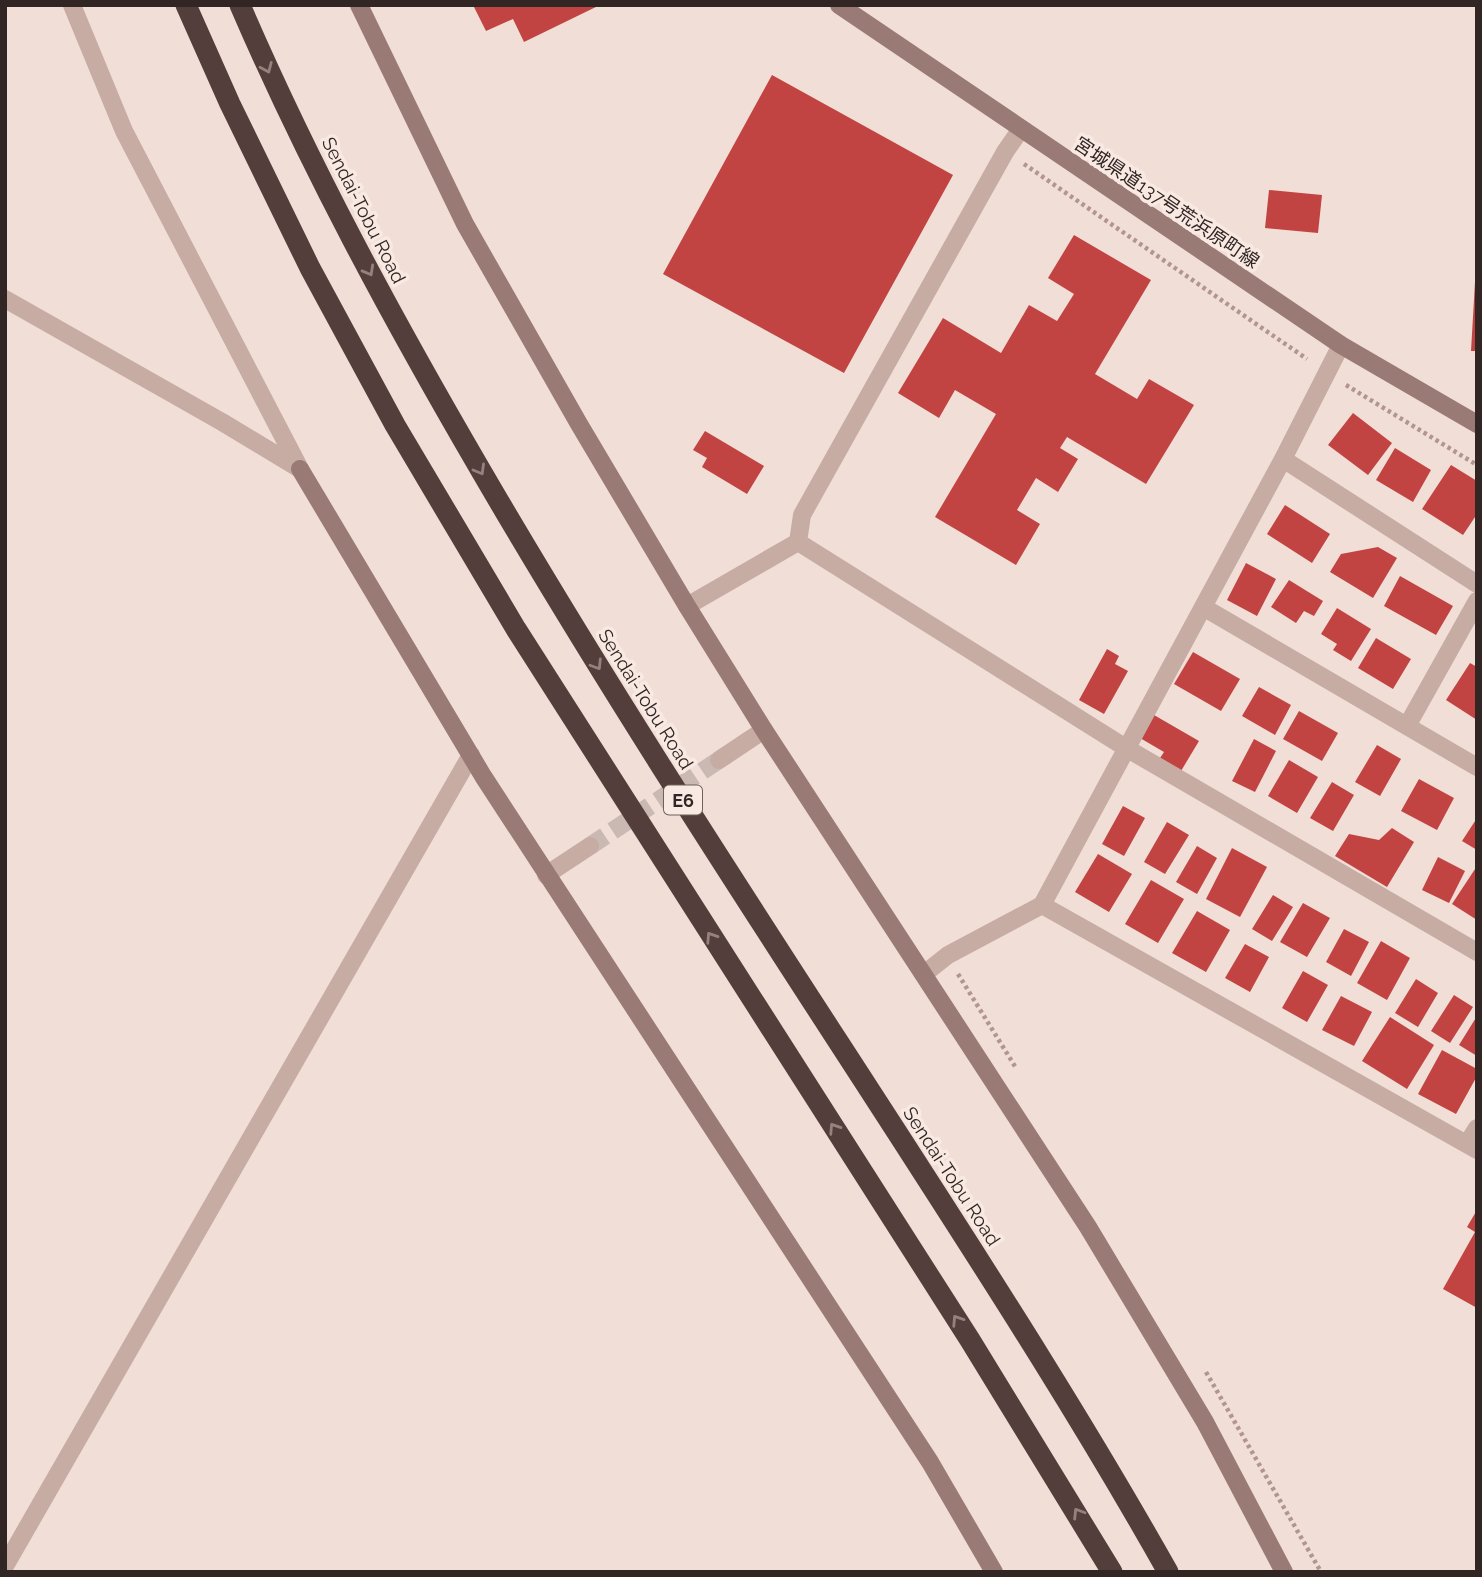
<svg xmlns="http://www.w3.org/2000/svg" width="1482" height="1577" viewBox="0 0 1482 1577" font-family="Raleway,'Noto Sans JP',sans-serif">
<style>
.building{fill:#c24442}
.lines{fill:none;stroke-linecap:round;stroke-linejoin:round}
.street-tunnel{stroke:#cab9b3;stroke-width:18;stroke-dasharray:18 9;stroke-linecap:butt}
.path{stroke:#b2958e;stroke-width:4.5;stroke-dasharray:3.5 3.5;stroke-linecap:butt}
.street{stroke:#c7aca3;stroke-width:18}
.secondary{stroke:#9a7a75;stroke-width:18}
.highway{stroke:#533e3c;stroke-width:21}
.oneway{stroke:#95827e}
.labels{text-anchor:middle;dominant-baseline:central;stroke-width:7;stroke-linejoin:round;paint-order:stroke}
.shield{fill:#f8e9e2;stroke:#6d605e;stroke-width:2}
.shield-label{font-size:18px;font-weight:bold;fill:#322625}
.street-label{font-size:19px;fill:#322625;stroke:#f8e9e2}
</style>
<rect width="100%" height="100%" fill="#f0ded7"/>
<path class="building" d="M 473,5 L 600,5 L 524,42 L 513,19 L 486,31 Z
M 772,75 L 953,175 L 844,373 L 663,274 Z
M 1269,190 L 1322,195 L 1318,233 L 1265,228 Z
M 1074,235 L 1151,280 L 1095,374 L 1137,399 L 1149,379 L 1194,405 L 1146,484 L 1067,437 L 1060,448 L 1078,459 L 1058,492 L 1036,478 L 1017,510 L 1040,524 L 1016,565 L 935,517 L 996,414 L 955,390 L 939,418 L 898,393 L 943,318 L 1001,353 L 1029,305 L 1057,321 L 1074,294 L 1048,278 Z
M 1475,282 L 1477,282 L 1477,351 L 1471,351 Z
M 1353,413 L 1392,443 L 1368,475 L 1328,445 Z
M 705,431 L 764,466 L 747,494 L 702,467 L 707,458 L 693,450 Z
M 1395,448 L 1431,470 L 1413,502 L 1376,480 Z
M 1451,465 L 1477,481 L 1477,514 L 1463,535 L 1422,509 Z
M 1285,505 L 1330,534 L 1312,563 L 1267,534 Z
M 1378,547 L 1397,558 L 1373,598 L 1330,572 L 1341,554 Z
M 1246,563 L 1276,579 L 1257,616 L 1227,600 Z
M 1400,576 L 1453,606 L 1436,635 L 1384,606 Z
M 1289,580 L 1323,601 L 1314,616 L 1304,611 L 1296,623 L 1271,607 Z
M 1337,608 L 1371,629 L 1351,661 L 1333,650 L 1337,644 L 1321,634 Z
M 1376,638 L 1411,659 L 1393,689 L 1358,668 Z
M 1107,649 L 1119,656 L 1115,664 L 1128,671 L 1104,714 L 1079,700 Z
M 1193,652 L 1240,679 L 1221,711 L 1174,684 Z
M 1470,663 L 1477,667 L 1477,720 L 1446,700 Z
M 1259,687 L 1291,705 L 1275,735 L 1242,716 Z
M 1299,711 L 1338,733 L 1322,761 L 1283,739 Z
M 1154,715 L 1199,741 L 1181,771 L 1160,758 L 1164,752 L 1140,738 Z
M 1254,739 L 1276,751 L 1255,792 L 1232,781 Z
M 1377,745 L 1401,759 L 1380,796 L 1355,782 Z
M 1289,760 L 1318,777 L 1297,813 L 1268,796 Z
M 1419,779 L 1454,798 L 1437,830 L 1401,811 Z
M 1332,782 L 1354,795 L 1333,831 L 1310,818 Z
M 1123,806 L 1145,818 L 1124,856 L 1102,844 Z
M 1477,818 L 1477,850 L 1462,841 Z
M 1167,822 L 1189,835 L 1165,874 L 1144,862 Z
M 1392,828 L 1414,842 L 1387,887 L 1335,856 L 1349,834 L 1379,840 Z
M 1197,846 L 1217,858 L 1197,894 L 1176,882 Z
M 1232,848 L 1267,867 L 1240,917 L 1206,899 Z
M 1098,854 L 1132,874 L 1109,912 L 1075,892 Z
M 1438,857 L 1465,871 L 1449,903 L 1422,890 Z
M 1477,866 L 1477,920 L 1452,904 Z
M 1151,880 L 1184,899 L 1158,943 L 1125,924 Z
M 1273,895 L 1293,907 L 1272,941 L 1252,929 Z
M 1303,903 L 1330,918 L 1307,957 L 1280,942 Z
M 1197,911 L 1230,930 L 1206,972 L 1172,953 Z
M 1344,929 L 1369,942 L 1351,976 L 1326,962 Z
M 1381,941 L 1410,958 L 1387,1000 L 1357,983 Z
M 1245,944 L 1269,957 L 1250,992 L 1225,978 Z
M 1303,971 L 1328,985 L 1307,1022 L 1282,1008 Z
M 1416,979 L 1438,993 L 1418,1027 L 1395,1013 Z
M 1454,995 L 1473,1007 L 1450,1043 L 1431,1031 Z
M 1341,996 L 1372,1012 L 1354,1046 L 1322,1030 Z
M 1477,1016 L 1477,1056 L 1459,1045 Z
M 1390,1017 L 1434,1045 L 1407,1089 L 1362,1061 Z
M 1442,1050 L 1477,1069 L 1477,1076 L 1456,1114 L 1418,1094 Z
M 1477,1210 L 1477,1308 L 1443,1289 L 1475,1232 L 1467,1227 Z"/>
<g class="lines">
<path class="street-tunnel" d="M 590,846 L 719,760"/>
<path class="path" d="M 1024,164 L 1307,359
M 1346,385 L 1477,465
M 958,974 L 1016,1068
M 1206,1372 L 1321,1572"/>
<path class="street" d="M 72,5 L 124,131 L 300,469
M 5,299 L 222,422 L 300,469
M 1341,345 L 1283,459 L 1042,905 L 1477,1150
M 1283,459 L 1477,584
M 798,542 L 802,515 L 1005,152 L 1021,129
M 687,606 L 798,542 L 1126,748 L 1477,952
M 1203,607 L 1477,767
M 1407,726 L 1477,601
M 719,760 L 764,730
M 546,875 L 590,846
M 924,974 L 948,955 L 1042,905
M 1467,1144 L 1477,1128
M 5,1566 L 471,755"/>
<path class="secondary" d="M 359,5 L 465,224 L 579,424 L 687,606 L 764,730 L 1088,1227 L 1205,1422 L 1284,1572
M 839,5 L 1341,345 L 1477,424
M 300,469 L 483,776 L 930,1462 L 994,1572"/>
<path class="highway" d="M 186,5 L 230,104 L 310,268 L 395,425 L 516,629 L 970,1340 L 1112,1572
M 240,5 C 309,165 392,318 480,469 C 615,701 763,925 909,1151 C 998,1289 1087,1428 1168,1572"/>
</g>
<defs><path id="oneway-chevron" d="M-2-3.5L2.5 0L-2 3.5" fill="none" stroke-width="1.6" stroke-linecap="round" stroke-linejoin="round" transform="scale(1.75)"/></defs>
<g class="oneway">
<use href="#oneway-chevron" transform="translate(267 68) rotate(67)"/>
<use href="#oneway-chevron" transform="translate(369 271) rotate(61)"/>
<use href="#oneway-chevron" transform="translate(480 470) rotate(60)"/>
<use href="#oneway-chevron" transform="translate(597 665) rotate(58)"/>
<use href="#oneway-chevron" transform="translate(711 937) rotate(-123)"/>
<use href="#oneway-chevron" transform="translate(834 1128) rotate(-123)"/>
<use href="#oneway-chevron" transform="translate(957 1320) rotate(-123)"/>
<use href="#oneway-chevron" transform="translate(1078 1513) rotate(-122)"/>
</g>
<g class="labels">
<rect class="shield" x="664" y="785.5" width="38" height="29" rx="5"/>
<g class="shield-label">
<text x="683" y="800">E6</text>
</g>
<g class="street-label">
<text transform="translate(1167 202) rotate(34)">宮城県道137号荒浜原町線</text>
<text transform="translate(364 210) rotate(63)">Sendai-Tobu Road</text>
<text transform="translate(646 699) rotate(58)">Sendai-Tobu Road</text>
<text transform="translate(952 1176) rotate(57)">Sendai-Tobu Road</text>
</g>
</g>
<rect width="1482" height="1577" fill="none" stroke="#322625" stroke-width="14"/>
</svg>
